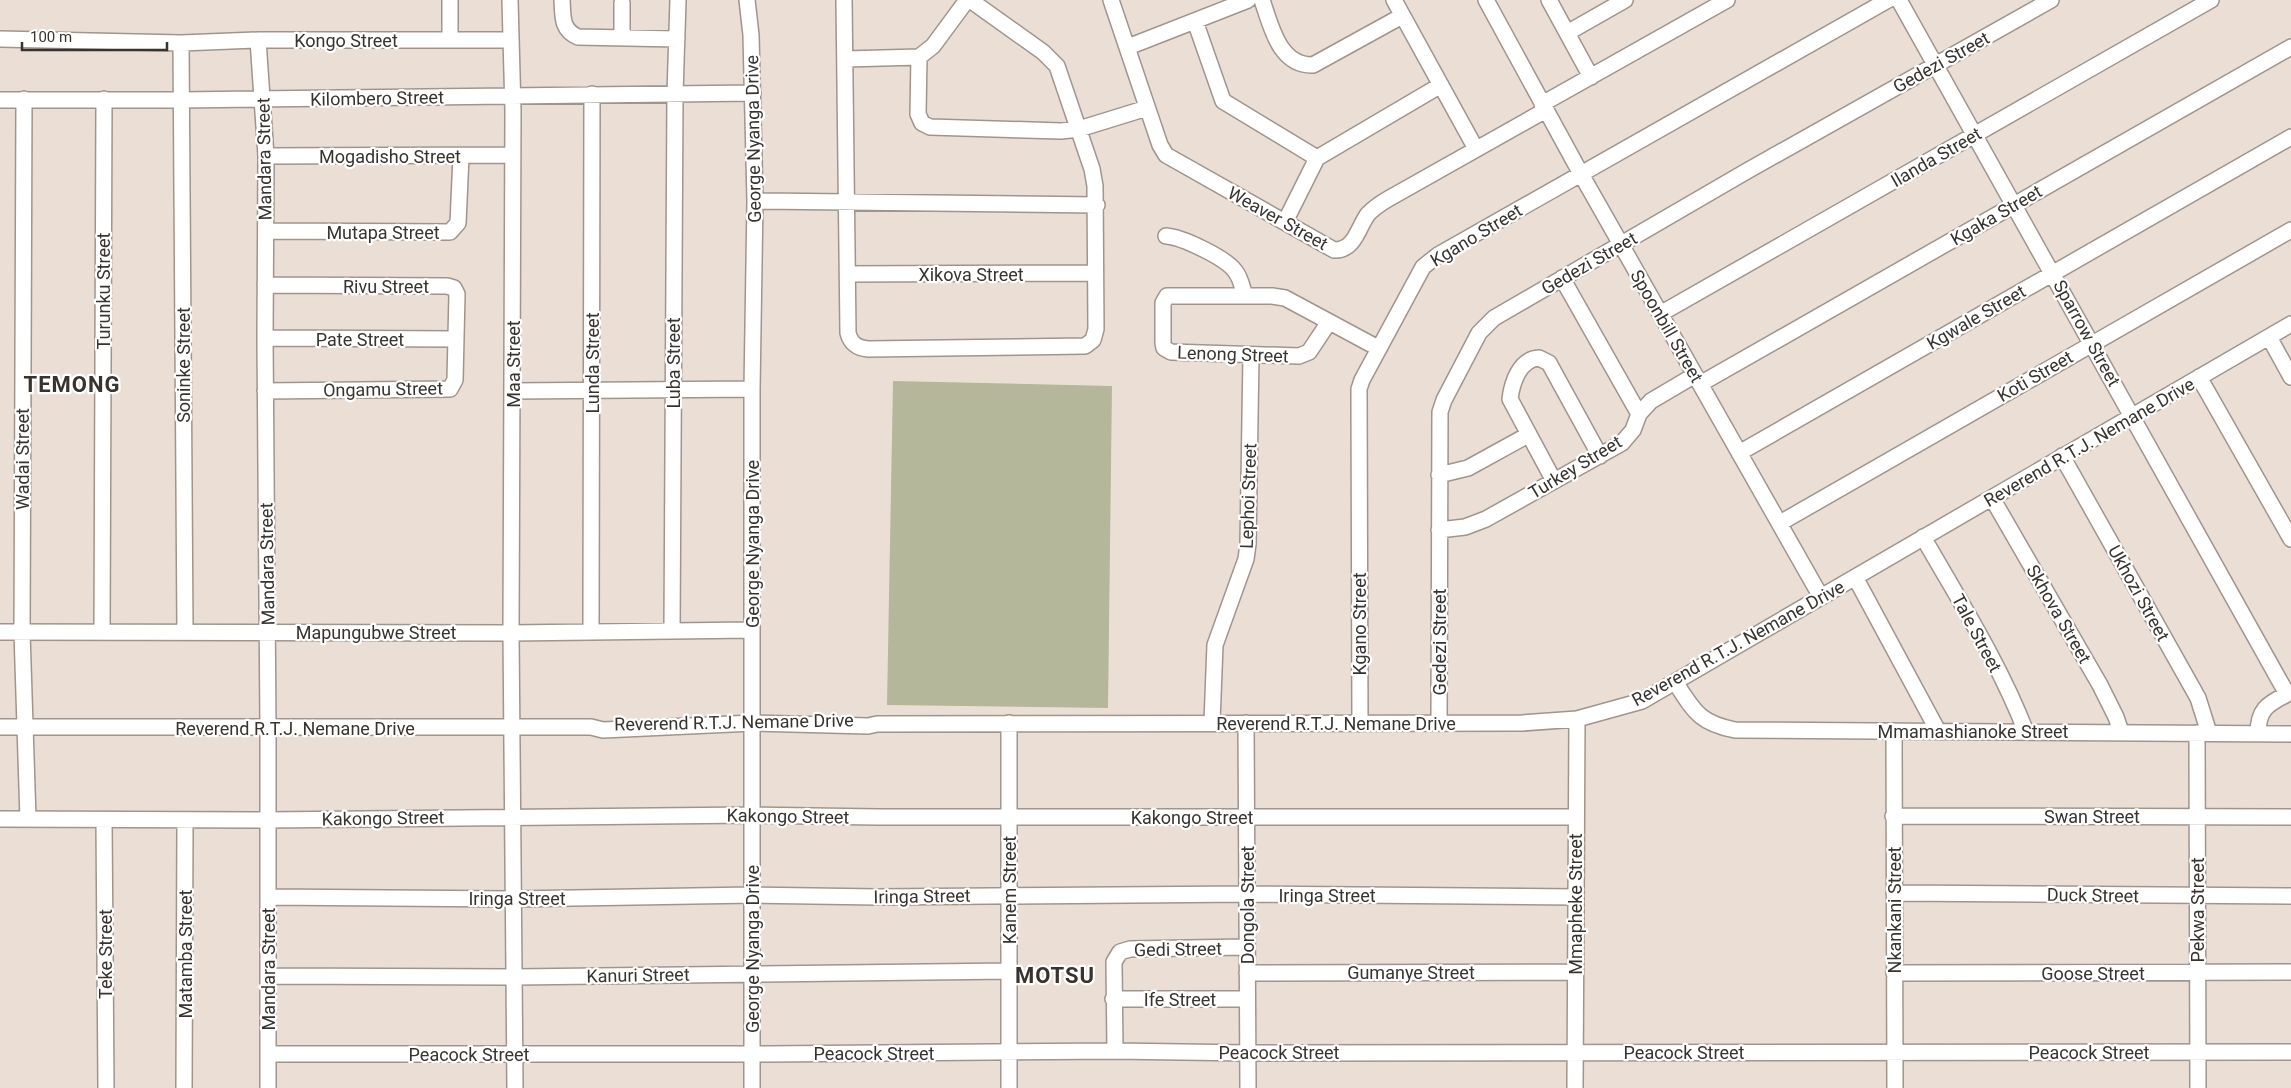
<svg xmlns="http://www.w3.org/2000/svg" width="2291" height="1088" viewBox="0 0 2291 1088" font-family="Roboto,sans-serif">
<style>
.grass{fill:#b4b799}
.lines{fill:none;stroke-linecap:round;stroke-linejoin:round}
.minor-casing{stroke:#a0958c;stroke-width:18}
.minor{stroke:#fff;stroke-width:15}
.labels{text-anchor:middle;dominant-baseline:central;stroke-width:4.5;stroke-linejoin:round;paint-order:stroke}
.street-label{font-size:18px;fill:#38332f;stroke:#fff}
.district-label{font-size:22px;font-weight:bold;letter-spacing:1px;fill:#38332f;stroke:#fff}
</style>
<rect width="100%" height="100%" fill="#ebdfd5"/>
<path class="grass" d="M 893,381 L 1112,386 L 1108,708 L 887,705 Z"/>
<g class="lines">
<defs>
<path id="minor" d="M 450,0 L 450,39
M 510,0 L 513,111 L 511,633 L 515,1088
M 562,0 C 563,16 561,30 578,37 L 677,39
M 747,0 L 751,35 L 755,201 L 752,389 L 752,1088
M 844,0 L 848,333 C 851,344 857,348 868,349 L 1085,346 L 1093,340 L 1096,329 L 1095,186 L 1092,169 L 1057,66 L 1043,52 L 970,0
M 1111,0 L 1160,145 L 1166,155 L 1334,250 C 1355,251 1358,227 1368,214 C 1374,208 1381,203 1388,199 L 1546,110
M 1262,0 C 1271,26 1279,66 1313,65 L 1402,16
M 1394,0 L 1476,149
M 1486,0 L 1581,174 L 1821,597
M 1549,0 L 1591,77
M 1899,0 L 2287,694
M 1195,21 L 1223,101 L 1317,158
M 1567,33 L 1625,0
M 622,38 L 622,3
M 0,39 L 181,43 L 258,40 L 510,40
M 258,40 L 266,156 L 265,338 L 268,728 L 268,1088
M 181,43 L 185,631
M 1128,47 L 1248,0
M 919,57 L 918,114 L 922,123 L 930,127 L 1061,131 L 1079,129 L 1147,108
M 846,59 L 919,57 L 933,46 L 967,0
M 24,99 L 22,632 L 28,819
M 0,100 L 182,100 L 753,93
M 1542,104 L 1727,0
M 266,156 L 513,155
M 755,201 L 1097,205
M 1285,222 L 1317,158 L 1441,85
M 266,231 L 450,232 L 458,223 L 461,156
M 1166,236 C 1182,237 1226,258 1235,271 C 1241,278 1242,287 1245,296
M 848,274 L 1094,273
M 1660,314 L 2211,0
M 1329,322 L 1309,352 L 1299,356 L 1171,352 L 1164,348 L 1163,343 L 1163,303 L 1167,296 L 1272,296 L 1285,298 L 1378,348
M 2269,337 L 2291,377
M 265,338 L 456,339
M 2199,377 L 2291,539
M 1700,384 L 2291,47
M 265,391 L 450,389 L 455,380 L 457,294 L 454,288 L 447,286 L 265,285
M 513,391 L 752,389
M 1639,414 L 1651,401 L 1695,375
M 1739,453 L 2291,137
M 2062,456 L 2198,698 L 2209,733
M 1439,475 L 1468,468 L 1528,435
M 1554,481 L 1510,399 C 1512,382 1520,359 1539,358 L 1549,363 L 1600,456
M 1992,498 L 2100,685 L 2116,717 L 2121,732
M 1780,523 L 2291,230
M 1439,530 L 1465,527 L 1486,519 L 1622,443 L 1633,430 L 1639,414 L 1562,278
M 1923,537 C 1959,600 2000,664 2026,732
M 1855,577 L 1938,731
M 672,631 L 675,94 L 678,0
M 0,632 L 511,633 L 752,630
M 102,632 L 104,99
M 591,632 L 592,94
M 1675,682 C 1694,711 1699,723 1735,730 L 2291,734
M 1212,722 L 1215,645 L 1246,559 L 1248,544 L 1251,355
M 1009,723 L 1009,1088
M 1246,723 L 1248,1088
M 1439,723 L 1440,412 L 1444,400 L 1479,333 L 1494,318 L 1747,171 L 2051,0
M 1360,724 L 1359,389 L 1362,380 L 1423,267 L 1438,255 L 1888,0
M 0,727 L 591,727 L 603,730 L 753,723 L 868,726 L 877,724 L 1522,723 L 1577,719 L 1642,701 L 2291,324
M 1894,731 L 1895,1088
M 2197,733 L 2198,1088
M 2258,734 C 2258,707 2269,704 2291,692
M 1893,816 L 2291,817
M 0,819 L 267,820 L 752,815 L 878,817 L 1575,817
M 104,820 L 106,1088
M 1894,893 L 2291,896
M 268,897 L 514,899 L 753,895 L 878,897 L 1246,894 L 1576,897
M 1247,973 L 1576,972
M 1894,973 L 2291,972
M 268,976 L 515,977 L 1009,971
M 1113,999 L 1247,999
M 1115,1051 L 1114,962 L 1120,952 L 1130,949 L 1246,947
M 268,1054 L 768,1054 L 1115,1051 L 1248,1053 L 2291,1052
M 184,1088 L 185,820
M 1575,1088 L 1577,719"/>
</defs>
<use href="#minor" class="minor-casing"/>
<use href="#minor" class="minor"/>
</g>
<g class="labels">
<g class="street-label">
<text x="346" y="40">Kongo Street</text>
<text transform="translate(1941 62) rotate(-29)">Gedezi Street</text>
<text transform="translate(377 98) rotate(-1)">Kilombero Street</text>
<text transform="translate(753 139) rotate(-91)">George Nyanga Drive</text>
<text x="390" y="156">Mogadisho Street</text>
<text transform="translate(1936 157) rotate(-30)">Ilanda Street</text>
<text transform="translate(264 159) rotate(-91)">Mandara Street</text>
<text transform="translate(1996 215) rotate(-30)">Kgaka Street</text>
<text transform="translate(1278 218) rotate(29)">Weaver Street</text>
<text x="383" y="232">Mutapa Street</text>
<text transform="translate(1476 235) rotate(-31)">Kgano Street</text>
<text transform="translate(1589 263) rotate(-30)">Gedezi Street</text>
<text x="971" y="274">Xikova Street</text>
<text x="386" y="286">Rivu Street</text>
<text transform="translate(103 291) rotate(-90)">Turunku Street</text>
<text transform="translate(1976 317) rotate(-30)">Kgwale Street</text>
<text transform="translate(1667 326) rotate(60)">Spoonbill Street</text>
<text transform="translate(2087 333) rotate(61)">Sparrow Street</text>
<text x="360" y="339">Pate Street</text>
<text transform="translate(1233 354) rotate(2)">Lenong Street</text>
<text transform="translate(592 363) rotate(-90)">Lunda Street</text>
<text transform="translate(673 363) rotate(-90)">Luba Street</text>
<text transform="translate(513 364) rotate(-90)">Maa Street</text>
<text transform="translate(183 365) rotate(-90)">Soninke Street</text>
<text transform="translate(2035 376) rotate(-30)">Koti Street</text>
<text transform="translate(383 389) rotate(-1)">Ongamu Street</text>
<text transform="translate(2089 442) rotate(-30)">Reverend R.T.J. Nemane Drive</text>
<text transform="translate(22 459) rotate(-90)">Wadai Street</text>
<text transform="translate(1575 467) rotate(-31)">Turkey Street</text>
<text transform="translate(1248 496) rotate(-88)">Lephoi Street</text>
<text transform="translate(752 544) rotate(-90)">George Nyanga Drive</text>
<text transform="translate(267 564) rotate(-91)">Mandara Street</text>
<text transform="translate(2139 593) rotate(61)">Ukhozi Street</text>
<text transform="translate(2059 614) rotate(60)">Skhova Street</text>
<text transform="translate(1359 624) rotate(-90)">Kgano Street</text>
<text x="376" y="632">Mapungubwe Street</text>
<text transform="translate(1977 633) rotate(62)">Tale Street</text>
<text transform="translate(1439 642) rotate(-90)">Gedezi Street</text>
<text transform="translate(1738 643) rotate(-29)">Reverend R.T.J. Nemane Drive</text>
<text transform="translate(734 722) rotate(-1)">Reverend R.T.J. Nemane Drive</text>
<text x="1336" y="723">Reverend R.T.J. Nemane Drive</text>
<text x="295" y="728">Reverend R.T.J. Nemane Drive</text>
<text x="1973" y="731">Mmamashianoke Street</text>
<text transform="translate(788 816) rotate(1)">Kakongo Street</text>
<text x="2092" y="816">Swan Street</text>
<text x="1192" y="817">Kakongo Street</text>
<text transform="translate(383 818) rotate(-1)">Kakongo Street</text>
<text transform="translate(1009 890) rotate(-90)">Kanem Street</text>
<text x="1327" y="895">Iringa Street</text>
<text transform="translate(2093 895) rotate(1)">Duck Street</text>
<text transform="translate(922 896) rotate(-1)">Iringa Street</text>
<text x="517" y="898">Iringa Street</text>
<text transform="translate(1575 904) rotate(-90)">Mmapheke Street</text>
<text transform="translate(1247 905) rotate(-90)">Dongola Street</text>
<text transform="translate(1894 910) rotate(-90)">Nkankani Street</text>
<text transform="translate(2197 910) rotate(-90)">Pekwa Street</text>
<text transform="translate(752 949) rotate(-90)">George Nyanga Drive</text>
<text transform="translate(1178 949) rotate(-1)">Gedi Street</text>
<text transform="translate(105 954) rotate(-90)">Teke Street</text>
<text transform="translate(185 954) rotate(-90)">Matamba Street</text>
<text transform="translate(268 969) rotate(-90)">Mandara Street</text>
<text x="1411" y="972">Gumanye Street</text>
<text x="2093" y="973">Goose Street</text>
<text transform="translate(638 975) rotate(-1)">Kanuri Street</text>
<text x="1180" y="999">Ife Street</text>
<text x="1279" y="1052">Peacock Street</text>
<text x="1684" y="1052">Peacock Street</text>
<text x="2089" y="1052">Peacock Street</text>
<text x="874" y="1053">Peacock Street</text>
<text x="469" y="1054">Peacock Street</text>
</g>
<g class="district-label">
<text x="72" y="384">TEMONG</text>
<text x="1055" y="975">MOTSU</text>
</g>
</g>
<path d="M22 42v8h145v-8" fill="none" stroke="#38332f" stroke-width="2.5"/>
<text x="30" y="42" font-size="15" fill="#38332f" stroke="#ffffff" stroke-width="4" paint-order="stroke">100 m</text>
</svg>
